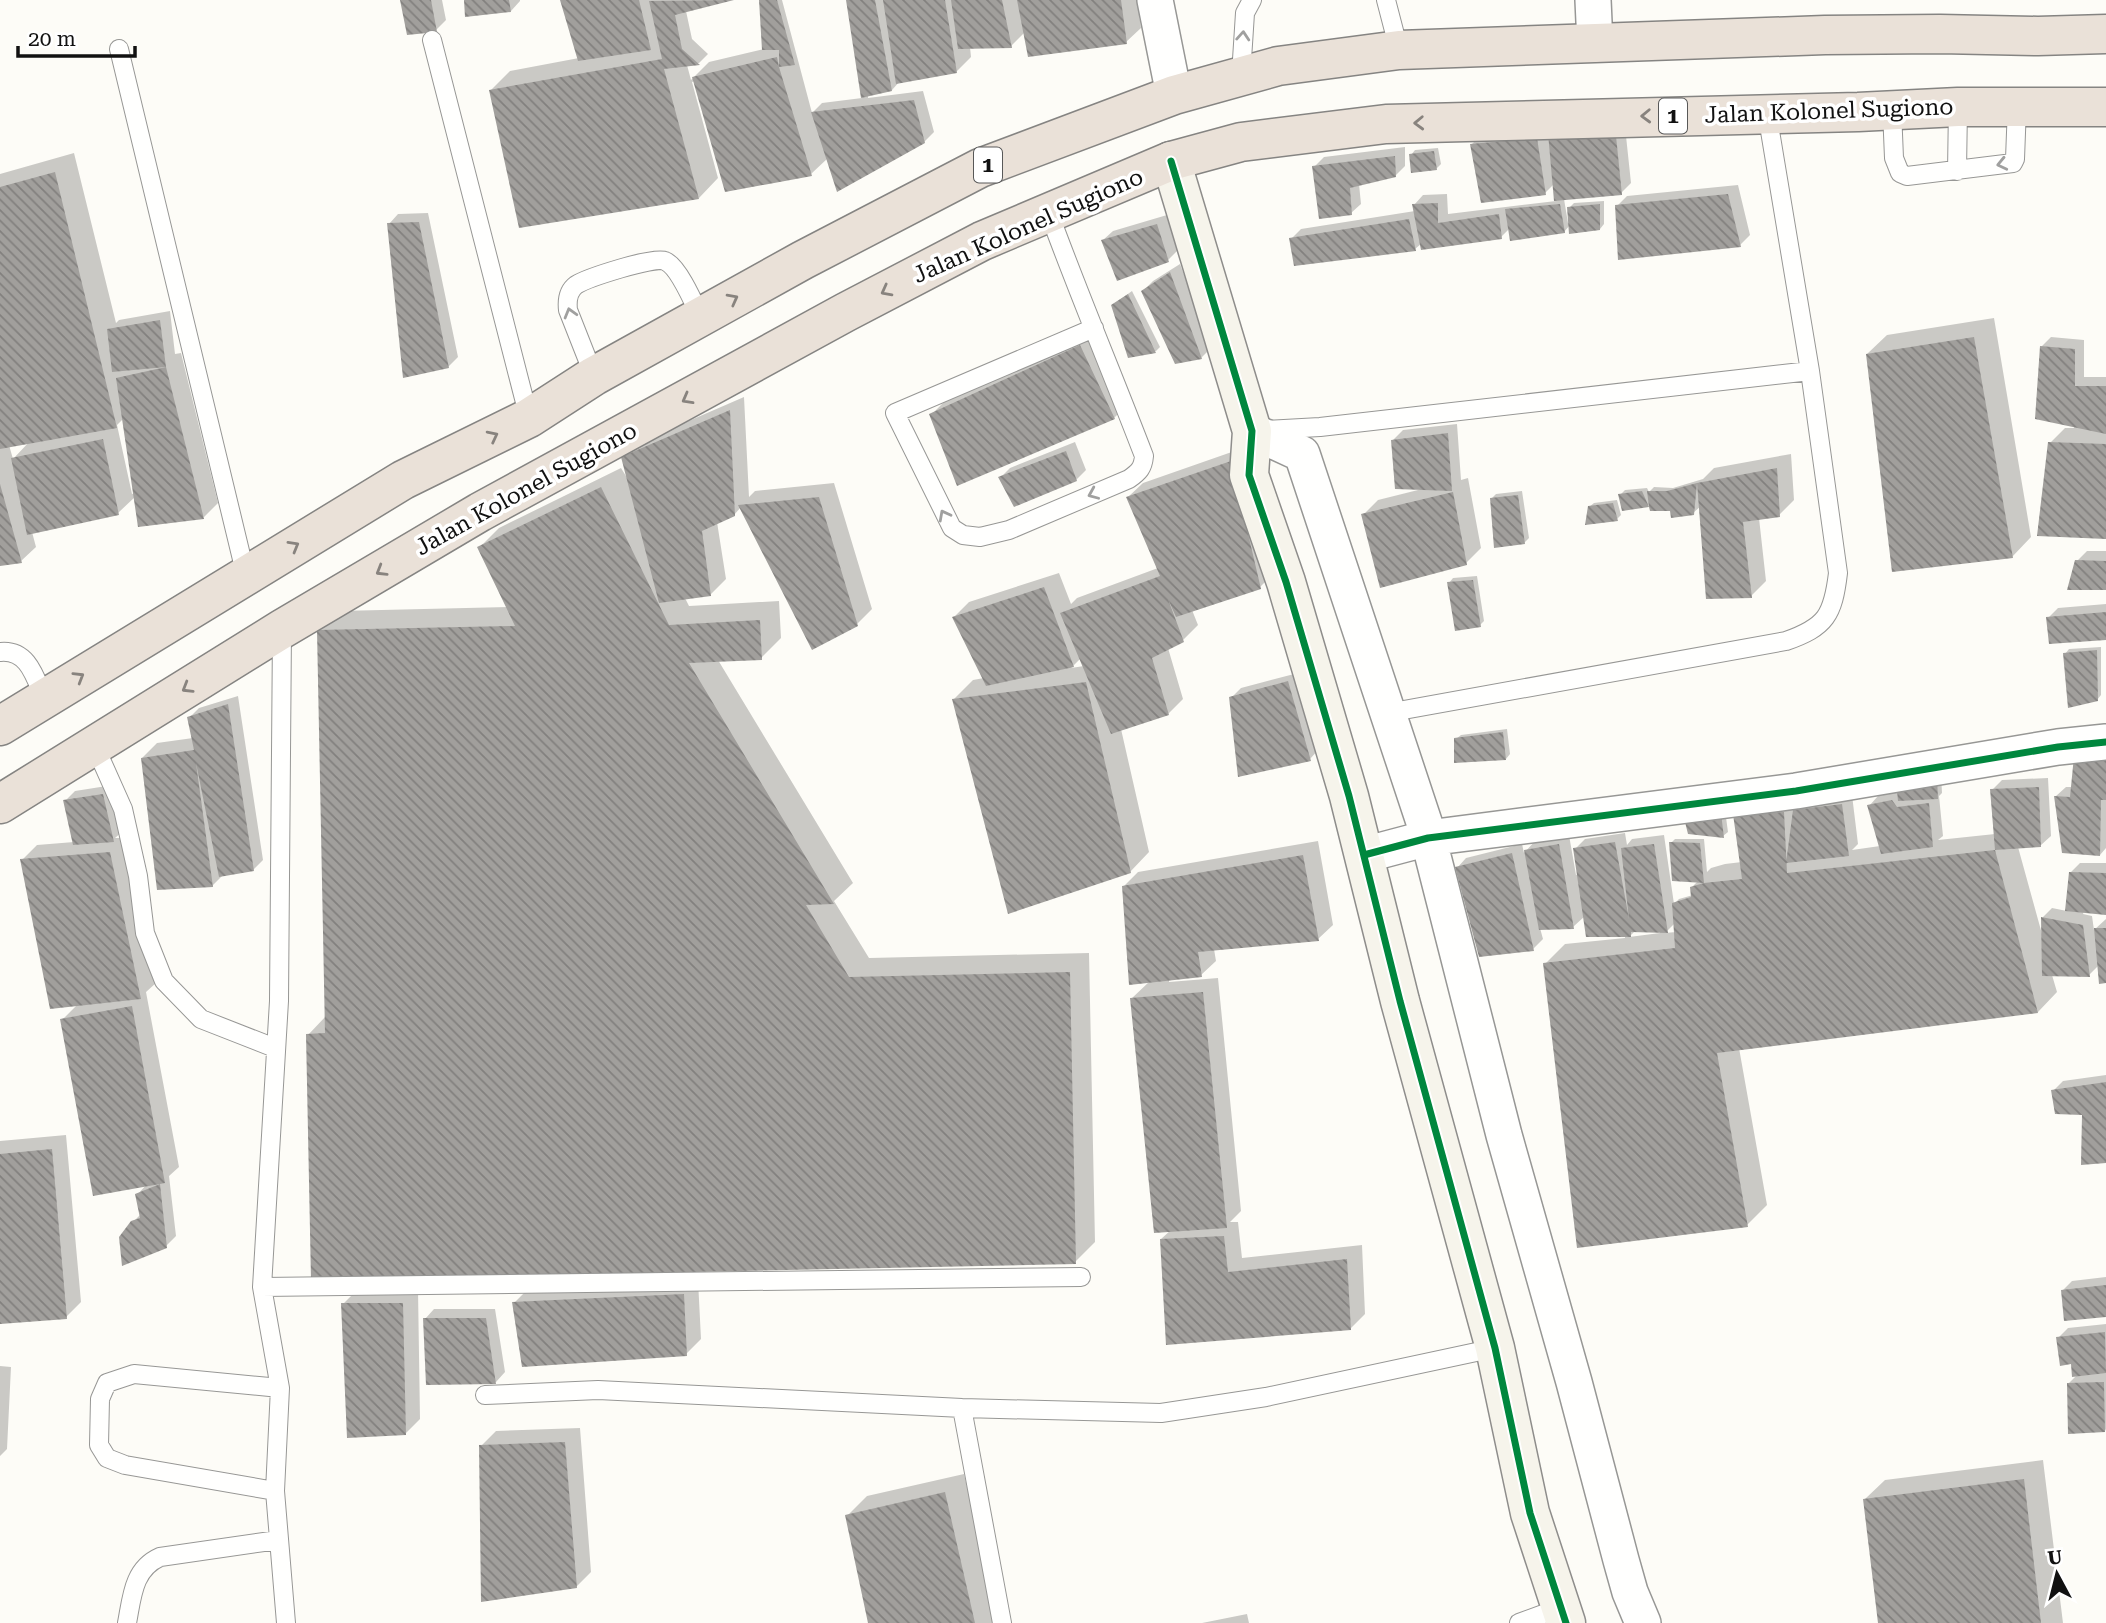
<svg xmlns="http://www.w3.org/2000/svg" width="2106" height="1623" viewBox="0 0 2106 1623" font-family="'Roboto Serif',serif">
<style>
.shadow{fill:#0003;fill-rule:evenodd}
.building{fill:url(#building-back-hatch)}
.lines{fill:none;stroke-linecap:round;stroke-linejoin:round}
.lane-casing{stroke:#979795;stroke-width:20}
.street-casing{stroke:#979795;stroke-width:38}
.secondary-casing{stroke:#8e8d8b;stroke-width:41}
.highway-casing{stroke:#858482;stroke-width:41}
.lane{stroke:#fffffe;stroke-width:18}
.street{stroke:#fffffe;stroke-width:35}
.secondary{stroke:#f6f4eb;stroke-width:38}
.highway{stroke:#eae1d8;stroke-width:38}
.cycleway-casing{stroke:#fff;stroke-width:11}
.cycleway{stroke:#00873e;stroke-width:7}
.oneway{stroke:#a0a09f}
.oneway2{stroke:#88837e}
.labels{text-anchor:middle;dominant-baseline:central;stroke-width:7;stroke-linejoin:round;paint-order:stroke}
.shield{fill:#fff;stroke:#585858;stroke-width:2}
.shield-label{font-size:21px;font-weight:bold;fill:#111}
.street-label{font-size:23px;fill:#111;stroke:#fff}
</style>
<defs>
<pattern id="building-back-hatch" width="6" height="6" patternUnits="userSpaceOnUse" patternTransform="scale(1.75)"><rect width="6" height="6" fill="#a19f9c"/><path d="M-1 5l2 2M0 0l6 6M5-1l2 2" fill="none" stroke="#82807e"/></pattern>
</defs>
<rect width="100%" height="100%" fill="#fdfcf7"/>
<path class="shadow" d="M 402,0 L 442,0 L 446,20 L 436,30 Z
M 465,0 L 520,0 L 520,1 L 511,11 Z
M 562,0 L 731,0 L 686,11 L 692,39 L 708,54 L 699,63 L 687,65 L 691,80 L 709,62 L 764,49 L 761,0 L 782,0 L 812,113 L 822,103 L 862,98 L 848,0 L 1137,0 L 1141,28 L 1126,42 L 1025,32 L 1011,46 L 970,47 L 971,57 L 956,72 L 900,81 L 892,90 L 868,95 L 868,98 L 923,91 L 934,132 L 924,142 L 828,158 L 811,174 L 695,81 L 692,82 L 718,178 L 699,198 L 491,90 L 510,71 L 579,58 Z
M 1624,117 L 1631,183 L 1621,193 L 1564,199 L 1568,223 L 1570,222 L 1569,208 L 1574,203 L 1604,201 L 1604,224 L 1600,229 L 1570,225 L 1564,232 L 1510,228 L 1501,237 L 1421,244 L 1415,249 L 1291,239 L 1301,229 L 1415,211 L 1414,205 L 1423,195 L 1447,194 L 1448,214 L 1556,201 L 1554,184 L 1545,193 L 1472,144 L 1482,134 Z
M 1405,147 L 1405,166 L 1395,176 L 1359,184 L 1361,204 L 1351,213 L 1314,167 L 1324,157 Z
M 1438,148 L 1441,164 L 1436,169 L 1411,155 L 1415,150 Z
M 74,153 L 116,323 L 119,320 L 170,311 L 175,354 L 181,353 L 218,503 L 204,517 L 136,496 L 118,513 L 32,532 L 36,547 L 21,561 L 0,565 L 0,174 ZM 124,418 L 135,493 L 132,494 L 117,425 ZM 30,441 L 13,459 L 9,445 Z
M 1738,185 L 1750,235 L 1740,245 L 1617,206 L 1627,196 Z
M 428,213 L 458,357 L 448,367 L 389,224 L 398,214 Z
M 1167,215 L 1178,250 L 1168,260 L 1103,240 L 1113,231 Z
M 1180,264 L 1211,348 L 1201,358 L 1143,291 L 1153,281 Z
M 1132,291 L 1160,347 L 1156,351 L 1129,356 L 1118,301 Z
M 1994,318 L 2031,537 L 2012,557 L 1867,354 L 1887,335 Z
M 1095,332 L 1129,403 L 1114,418 L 931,415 L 946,400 Z
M 2051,337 L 2084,340 L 2084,377 L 2106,377 L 2106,538 L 2050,443 L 2065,428 L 2074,428 L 2074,426 L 2041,347 Z
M 744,397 L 749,497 L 755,491 L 834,483 L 872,609 L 857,624 L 741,507 L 734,515 L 717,522 L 726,579 L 711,594 L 685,598 L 689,606 L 779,601 L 781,638 L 761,658 L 718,660 L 853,883 L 834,901 L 869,958 L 1089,953 L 1095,1242 L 1075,1262 L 308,1035 L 326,1016 L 319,630 L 339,611 L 508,607 L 479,548 L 499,528 L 621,468 L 629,481 L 623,458 L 638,443 Z
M 1457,424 L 1461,480 L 1468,478 L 1481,548 L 1466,563 L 1363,515 L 1378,500 L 1422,489 L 1393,440 L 1403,430 Z
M 1075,442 L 1086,470 L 1076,480 L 1000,478 L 1010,468 Z
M 1246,447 L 1275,572 L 1260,587 L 1192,610 L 1198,625 L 1183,640 L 1168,648 L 1183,699 L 1168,714 L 1121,729 L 1149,852 L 1130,872 L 954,699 L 973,680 L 984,678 L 954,617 L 969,602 L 1059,573 L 1071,604 L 1077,598 L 1158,568 L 1128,497 L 1143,483 ZM 1081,658 L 1084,666 L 1071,668 Z
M 1791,454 L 1794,500 L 1779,515 L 1759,518 L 1766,581 L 1751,596 L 1701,506 L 1693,513 L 1651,505 L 1624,509 L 1620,495 L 1625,490 L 1647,488 L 1649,492 L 1654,487 L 1673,488 L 1703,479 L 1714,468 Z
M 1522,491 L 1529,538 L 1524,543 L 1492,498 L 1496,494 Z
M 1617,500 L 1621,515 L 1617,519 L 1589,507 L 1594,503 Z
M 2087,551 L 2106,551 L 2106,588 L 2077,561 Z
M 1477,576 L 1484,621 L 1480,625 L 1449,583 L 1453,578 Z
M 2106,604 L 2106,638 L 2048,618 L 2058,608 Z
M 2101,647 L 2101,695 L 2097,700 L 2065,654 L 2069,649 Z
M 1298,673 L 1319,749 L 1310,759 L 1231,698 L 1241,688 Z
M 238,696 L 263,860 L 253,870 L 223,875 L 213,885 L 142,758 L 157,743 L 193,738 L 189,718 L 199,708 Z
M 1507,729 L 1510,754 L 1506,759 L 1456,739 L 1461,735 Z
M 2106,746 L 2106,848 L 2100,855 L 2056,796 L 2066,787 L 2073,787 Z
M 1941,774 L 1942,793 L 1939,796 L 1943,836 L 1938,840 L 1995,834 L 1992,790 L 2002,780 L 2048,778 L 2051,836 L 2041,845 L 2018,847 L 2042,934 L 2043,917 L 2052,908 L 2067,911 L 2070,873 L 2080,863 L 2106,863 L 2106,914 L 2084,911 L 2083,914 L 2092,916 L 2094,930 L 2106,919 L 2106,982 L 2099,965 L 2089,975 L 2052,975 L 2057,992 L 2038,1012 L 1739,1048 L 1767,1205 L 1747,1225 L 1545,964 L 1565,944 L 1625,938 L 1625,935 L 1585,916 L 1573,927 L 1540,928 L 1543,939 L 1533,949 L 1457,868 L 1466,858 L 1522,844 L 1524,853 L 1536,840 L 1569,835 L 1576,875 L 1579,874 L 1575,849 L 1585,839 L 1625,833 L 1627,845 L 1632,839 L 1664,835 L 1674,904 L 1679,899 L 1693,895 L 1691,888 L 1698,881 L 1671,843 L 1675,839 L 1704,839 L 1707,872 L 1711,868 L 1725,864 L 1742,862 L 1735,815 L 1793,803 L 1794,812 L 1805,801 L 1852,795 L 1858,844 L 1852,850 L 1880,846 L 1869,806 L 1878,796 L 1899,792 ZM 1675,923 L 1676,932 L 1665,933 ZM 1635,931 L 1660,931 L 1660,933 L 1629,937 Z
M 113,785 L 123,831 L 115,838 L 125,838 L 156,983 L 146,992 L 179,1167 L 169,1176 L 176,1236 L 166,1246 L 133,1222 L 141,1214 L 137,1195 L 147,1184 L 62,1020 L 78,1004 L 22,860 L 37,845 L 74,842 L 65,801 L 75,791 Z
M 1725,810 L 1728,832 L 1723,836 L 1686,818 Z
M 1318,841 L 1333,925 L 1318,939 L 1214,949 L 1216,961 L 1201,975 L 1169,979 L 1169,982 L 1218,978 L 1241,1211 L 1230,1222 L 1238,1222 L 1242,1258 L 1362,1245 L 1365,1314 L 1350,1329 L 1168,1343 L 1161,1239 L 1171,1230 L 1131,999 L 1150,981 L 1123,887 L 1138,872 Z
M 2106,1075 L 2106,1161 L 2084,1113 L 2053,1091 L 2063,1081 Z
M 66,1135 L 81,1302 L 66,1317 L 0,1323 L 0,1141 Z
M 2106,1277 L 2106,1315 L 2062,1291 L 2072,1281 Z
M 698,1280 L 701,1339 L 686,1354 L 514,1303 L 529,1288 Z
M 358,1289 L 418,1289 L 420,1419 L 405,1434 L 343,1304 Z
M 434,1309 L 495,1309 L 505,1372 L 496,1382 L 428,1383 L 425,1319 Z
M 2106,1324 L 2106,1429 L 2105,1431 L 2068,1384 L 2078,1374 L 2058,1338 L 2068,1328 Z
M 0,1366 L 11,1367 L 7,1449 L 0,1456 Z
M 580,1428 L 591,1572 L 576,1587 L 481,1446 L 496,1431 Z
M 2043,1460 L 2063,1623 L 1880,1623 L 1865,1499 L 1885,1480 Z
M 964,1474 L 999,1623 L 870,1623 L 847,1516 L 867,1496 Z
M 1247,1614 L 1249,1623 L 1202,1623 Z"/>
<path class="building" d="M 400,0 L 431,0 L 437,32 L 407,35 Z
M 464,0 L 509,0 L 511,12 L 465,17 Z
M 560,0 L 639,0 L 651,50 L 578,61 Z
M 734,0 L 675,15 L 682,49 L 700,65 L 664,69 L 699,199 L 519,228 L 489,90 L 662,59 L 649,1 Z
M 759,0 L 777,0 L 795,65 L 779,67 L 812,176 L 725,192 L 692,77 L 777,57 L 779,67 L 779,50 L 762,50 Z
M 846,0 L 875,0 L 892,91 L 861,98 Z
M 883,0 L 945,0 L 957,73 L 896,84 Z
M 951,0 L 1002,0 L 1012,48 L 958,49 Z
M 1017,0 L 1121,0 L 1127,44 L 1028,57 Z
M 914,100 L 925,143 L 837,192 L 811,112 Z
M 1615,126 L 1622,195 L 1554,201 L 1548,133 Z
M 1537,138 L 1546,195 L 1481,203 L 1470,144 Z
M 1434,151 L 1437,170 L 1411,173 L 1409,154 Z
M 1395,156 L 1396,177 L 1350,188 L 1352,215 L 1319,219 L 1312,166 Z
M 55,172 L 117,428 L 0,449 L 0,187 Z
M 1728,194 L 1741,247 L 1618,260 L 1615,205 Z
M 1438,203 L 1438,223 L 1499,214 L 1502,239 L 1421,250 L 1412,204 Z
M 1560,204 L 1565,233 L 1510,241 L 1505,209 Z
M 1600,204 L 1600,230 L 1569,234 L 1567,207 Z
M 1409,219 L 1416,251 L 1294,266 L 1289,238 Z
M 419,222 L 449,368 L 403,378 L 387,223 Z
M 1157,224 L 1169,262 L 1117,281 L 1101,240 Z
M 1170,272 L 1202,359 L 1175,364 L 1141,291 Z
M 1128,294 L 1156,353 L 1128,358 L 1111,305 Z
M 160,320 L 166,367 L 204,519 L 138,527 L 116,378 L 166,367 L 112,372 L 107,329 Z
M 1974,337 L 2013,558 L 1892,572 L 1866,354 Z
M 1080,345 L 1115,419 L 957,486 L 929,414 Z
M 2040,346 L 2075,349 L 2075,386 L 2106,386 L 2106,434 L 2035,419 Z
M 730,410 L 735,516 L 702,531 L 711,596 L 659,603 L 621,457 Z
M 1448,433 L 1452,491 L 1395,489 L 1391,440 Z
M 103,439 L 119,515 L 27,535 L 11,458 Z
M 2048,442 L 2106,444 L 2106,539 L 2037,536 Z
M 1066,451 L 1077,481 L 1014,507 L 998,477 Z
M 1231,461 L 1261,589 L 1176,617 L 1168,599 L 1184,642 L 1152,658 L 1169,715 L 1111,734 L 1060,613 L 1160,576 L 1126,497 Z
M 1777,468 L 1780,517 L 1743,522 L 1752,598 L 1706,599 L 1697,483 L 1694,515 L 1671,518 L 1670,511 L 1650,511 L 1649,507 L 1622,511 L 1618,494 L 1642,491 L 1649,507 L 1647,491 L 1667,491 L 1697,483 Z
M 0,484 L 22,563 L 0,566 Z
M 601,487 L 669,625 L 760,620 L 762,660 L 689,663 L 834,904 L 806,905 L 849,977 L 1070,972 L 1076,1264 L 311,1280 L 306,1034 L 325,1033 L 317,630 L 515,626 L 477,547 Z
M 1453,492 L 1467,565 L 1380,588 L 1361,514 Z
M 1518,495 L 1525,544 L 1494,548 L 1490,498 Z
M 819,497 L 858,626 L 812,650 L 738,505 Z
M 1613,503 L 1618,521 L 1585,525 L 1588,506 Z
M 2075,560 L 2106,561 L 2106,590 L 2067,590 Z
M 1473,580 L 1481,627 L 1455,631 L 1447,582 Z
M 1044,587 L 1074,667 L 986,686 L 952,617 Z
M 2106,612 L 2106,640 L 2049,644 L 2046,617 Z
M 2097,650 L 2098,701 L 2068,708 L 2063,653 Z
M 1288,681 L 1311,761 L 1238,777 L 1229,697 Z
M 1086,682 L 1131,873 L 1008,914 L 952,699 Z
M 228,704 L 254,871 L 219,877 L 196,763 L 213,887 L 157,890 L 141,758 L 194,750 L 187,717 Z
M 1503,732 L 1506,760 L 1454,763 L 1454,738 Z
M 2106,755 L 2106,800 L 2101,800 L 2100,856 L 2062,853 L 2054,796 L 2070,797 L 2074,756 Z
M 1937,777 L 1938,799 L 1898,801 L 1896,780 Z
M 2039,787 L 2041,847 L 1995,850 L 1990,789 Z
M 103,794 L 114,842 L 73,845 L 63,800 Z
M 1892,800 L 1897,807 L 1929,803 L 1933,847 L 1881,854 L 1867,805 Z
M 1842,804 L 1849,856 L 1786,863 L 1793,810 Z
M 1784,812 L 1787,873 L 1995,850 L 2038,1013 L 1717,1053 L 1748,1227 L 1577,1248 L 1543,963 L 1675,948 L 1672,903 L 1691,897 L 1690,887 L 1704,883 L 1742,879 L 1733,814 Z
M 1721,813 L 1724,838 L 1688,834 L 1684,818 Z
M 1615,842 L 1629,919 L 1621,848 L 1654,844 L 1668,933 L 1631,932 L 1631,937 L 1586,937 L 1573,848 Z
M 1669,842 L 1700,843 L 1704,883 L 1672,881 Z
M 1559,844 L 1574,929 L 1539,930 L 1524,850 Z
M 110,852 L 141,999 L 50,1009 L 20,859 Z
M 1512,853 L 1534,951 L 1479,957 L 1455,867 Z
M 1303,855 L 1319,941 L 1198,952 L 1202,977 L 1129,985 L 1122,886 Z
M 2069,872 L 2106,873 L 2106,915 L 2065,911 Z
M 2041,917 L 2083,925 L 2090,977 L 2042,976 Z
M 2094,928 L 2106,928 L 2106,983 L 2099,984 Z
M 1203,992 L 1227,1228 L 1154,1233 L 1130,998 Z
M 132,1006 L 165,1183 L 160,1184 L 167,1248 L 122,1266 L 119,1237 L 131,1221 L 140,1218 L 135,1194 L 160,1184 L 93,1196 L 60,1019 Z
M 2106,1082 L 2106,1163 L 2081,1165 L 2082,1115 L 2055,1114 L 2051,1090 Z
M 52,1149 L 67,1319 L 0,1324 L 0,1154 Z
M 1224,1236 L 1228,1272 L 1347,1259 L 1351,1330 L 1166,1345 L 1160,1239 Z
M 2106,1285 L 2106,1317 L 2064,1321 L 2061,1290 Z
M 684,1294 L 687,1356 L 522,1367 L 512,1302 Z
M 341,1303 L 403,1303 L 406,1435 L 347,1438 Z
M 423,1318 L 486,1318 L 496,1384 L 426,1385 Z
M 2105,1332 L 2106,1373 L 2072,1377 L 2071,1364 L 2060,1366 L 2056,1337 Z
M 2104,1382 L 2105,1432 L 2068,1434 L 2067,1383 Z
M 565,1442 L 577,1588 L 481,1602 L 479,1445 Z
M 2024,1479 L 2041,1623 L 1878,1623 L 1863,1499 Z
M 945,1492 L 975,1623 L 868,1623 L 845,1515 Z"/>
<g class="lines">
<defs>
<path id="lane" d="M 1386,0 L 1399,50
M 432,40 L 529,418
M 119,49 L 246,576
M 1241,75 L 1245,13 L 1252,0
M 1892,110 L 1894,158 L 1900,173 L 1907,176 L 2013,163 L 2015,159 L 2017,106
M 1957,171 L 1958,107
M 1049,213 C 1079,295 1113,375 1144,456 C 1143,468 1139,472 1129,479 L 1009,530 L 980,537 L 963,535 L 952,528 L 895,413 L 1094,328
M 594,376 L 568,310 C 567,301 568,291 576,285 C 587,278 654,256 665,261 C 678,266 694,303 700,316
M 1266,430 L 1320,427 L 1810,371
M 282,629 L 279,1001 L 262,1287 L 280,1388 L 275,1491 L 286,1623
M 0,652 C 28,649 35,677 44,698
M 1387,713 L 1786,641 C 1826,627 1833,615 1838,573 L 1810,371 L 1767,113
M 94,744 L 123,809 L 138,876 L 145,933 L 164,981 L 201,1019 L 275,1048
M 262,1287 L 1081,1277
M 485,1395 L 598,1390 L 962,1408 L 1161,1413 L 1266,1397 L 1495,1348
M 962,1408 L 1002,1623
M 275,1491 L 125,1465 L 107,1458 L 99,1445 L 100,1399 L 107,1383 L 134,1374 L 280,1388
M 127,1623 C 132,1597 133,1569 160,1557 L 278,1540
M 1519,1623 L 1560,1608"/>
<path id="street" d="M 1155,0 L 1174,95
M 1593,0 L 1595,44
M 1252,431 L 1302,454 L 1425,825 L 1504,1135 L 1574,1382 L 1621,1560 L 1630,1592 L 1643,1623
M 1364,855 L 1428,838 L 1796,791 L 2058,747 L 2106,742"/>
<path id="secondary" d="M 1171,161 L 1252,431 L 1249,475 L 1286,582 L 1349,796 L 1400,1001 L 1495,1348 L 1530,1513 L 1566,1623"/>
<path id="highway" d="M 0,726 L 403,480 L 529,418 L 594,376 L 803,260 L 980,168 L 1174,95 L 1278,66 L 1399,50 L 1825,35 L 1940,34 L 2038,36 L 2106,34
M 0,804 L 282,629 L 480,512 L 846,312 L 982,241 L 1171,161 L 1241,142 L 1386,124 L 1858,112 L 1958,107 L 2106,107"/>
</defs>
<use href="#lane" class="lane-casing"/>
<use href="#street" class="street-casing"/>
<use href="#secondary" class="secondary-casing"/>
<use href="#highway" class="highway-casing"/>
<use href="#lane" class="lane"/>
<use href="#street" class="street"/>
<use href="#secondary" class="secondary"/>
<use href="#highway" class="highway"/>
<defs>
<path id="cycleway" d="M 1171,161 L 1252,431 L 1249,475 L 1286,582 L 1349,796 L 1400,1001 L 1495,1348 L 1530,1513 L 1566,1623
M 1364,855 L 1428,838 L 1796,791 L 2058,747 L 2106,742"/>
</defs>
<use href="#cycleway" class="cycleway-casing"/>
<use href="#cycleway" class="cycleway"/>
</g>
<defs><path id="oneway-chevron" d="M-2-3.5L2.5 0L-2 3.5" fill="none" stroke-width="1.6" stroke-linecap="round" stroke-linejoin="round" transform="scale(1.75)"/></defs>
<g class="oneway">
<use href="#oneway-chevron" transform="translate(1243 36) rotate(-86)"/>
<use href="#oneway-chevron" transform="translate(2002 164) rotate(167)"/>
<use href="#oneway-chevron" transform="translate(570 313) rotate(-106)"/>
<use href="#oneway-chevron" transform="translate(1093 494) rotate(157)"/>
<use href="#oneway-chevron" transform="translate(944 515) rotate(-118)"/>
</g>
<g class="oneway2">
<use href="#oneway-chevron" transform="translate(1646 116) rotate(178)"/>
<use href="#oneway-chevron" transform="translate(1419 123) rotate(178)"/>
<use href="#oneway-chevron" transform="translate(886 291) rotate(152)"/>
<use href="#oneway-chevron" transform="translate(733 299) rotate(-28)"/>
<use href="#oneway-chevron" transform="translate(687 399) rotate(151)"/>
<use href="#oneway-chevron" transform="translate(493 436) rotate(-27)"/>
<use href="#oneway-chevron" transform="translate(294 546) rotate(-30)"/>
<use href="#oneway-chevron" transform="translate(381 571) rotate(149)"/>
<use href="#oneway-chevron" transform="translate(79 677) rotate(-31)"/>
<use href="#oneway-chevron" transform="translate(187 688) rotate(149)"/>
</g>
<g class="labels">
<g class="shield">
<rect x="1659" y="98.5" width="28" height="35" rx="5"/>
<rect x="974" y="147.5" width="28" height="35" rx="5"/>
</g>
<g class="shield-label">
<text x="1673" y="116">1</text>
<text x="988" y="165">1</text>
</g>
<g class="street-label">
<text transform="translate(1829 111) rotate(-2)">Jalan Kolonel Sugiono</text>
<text transform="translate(1028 226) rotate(-24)">Jalan Kolonel Sugiono</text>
<text transform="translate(526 489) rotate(-29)">Jalan Kolonel Sugiono</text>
</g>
</g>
<g transform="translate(2057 1574) rotate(353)" stroke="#ffffff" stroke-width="5" paint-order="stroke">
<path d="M0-5L12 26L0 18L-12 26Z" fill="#111111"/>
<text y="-10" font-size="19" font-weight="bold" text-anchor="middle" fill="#111111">U</text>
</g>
<path d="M18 46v10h117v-10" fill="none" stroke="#111111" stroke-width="3.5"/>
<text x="28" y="46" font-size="21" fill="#111111" stroke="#ffffff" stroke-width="5" paint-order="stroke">20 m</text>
</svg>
